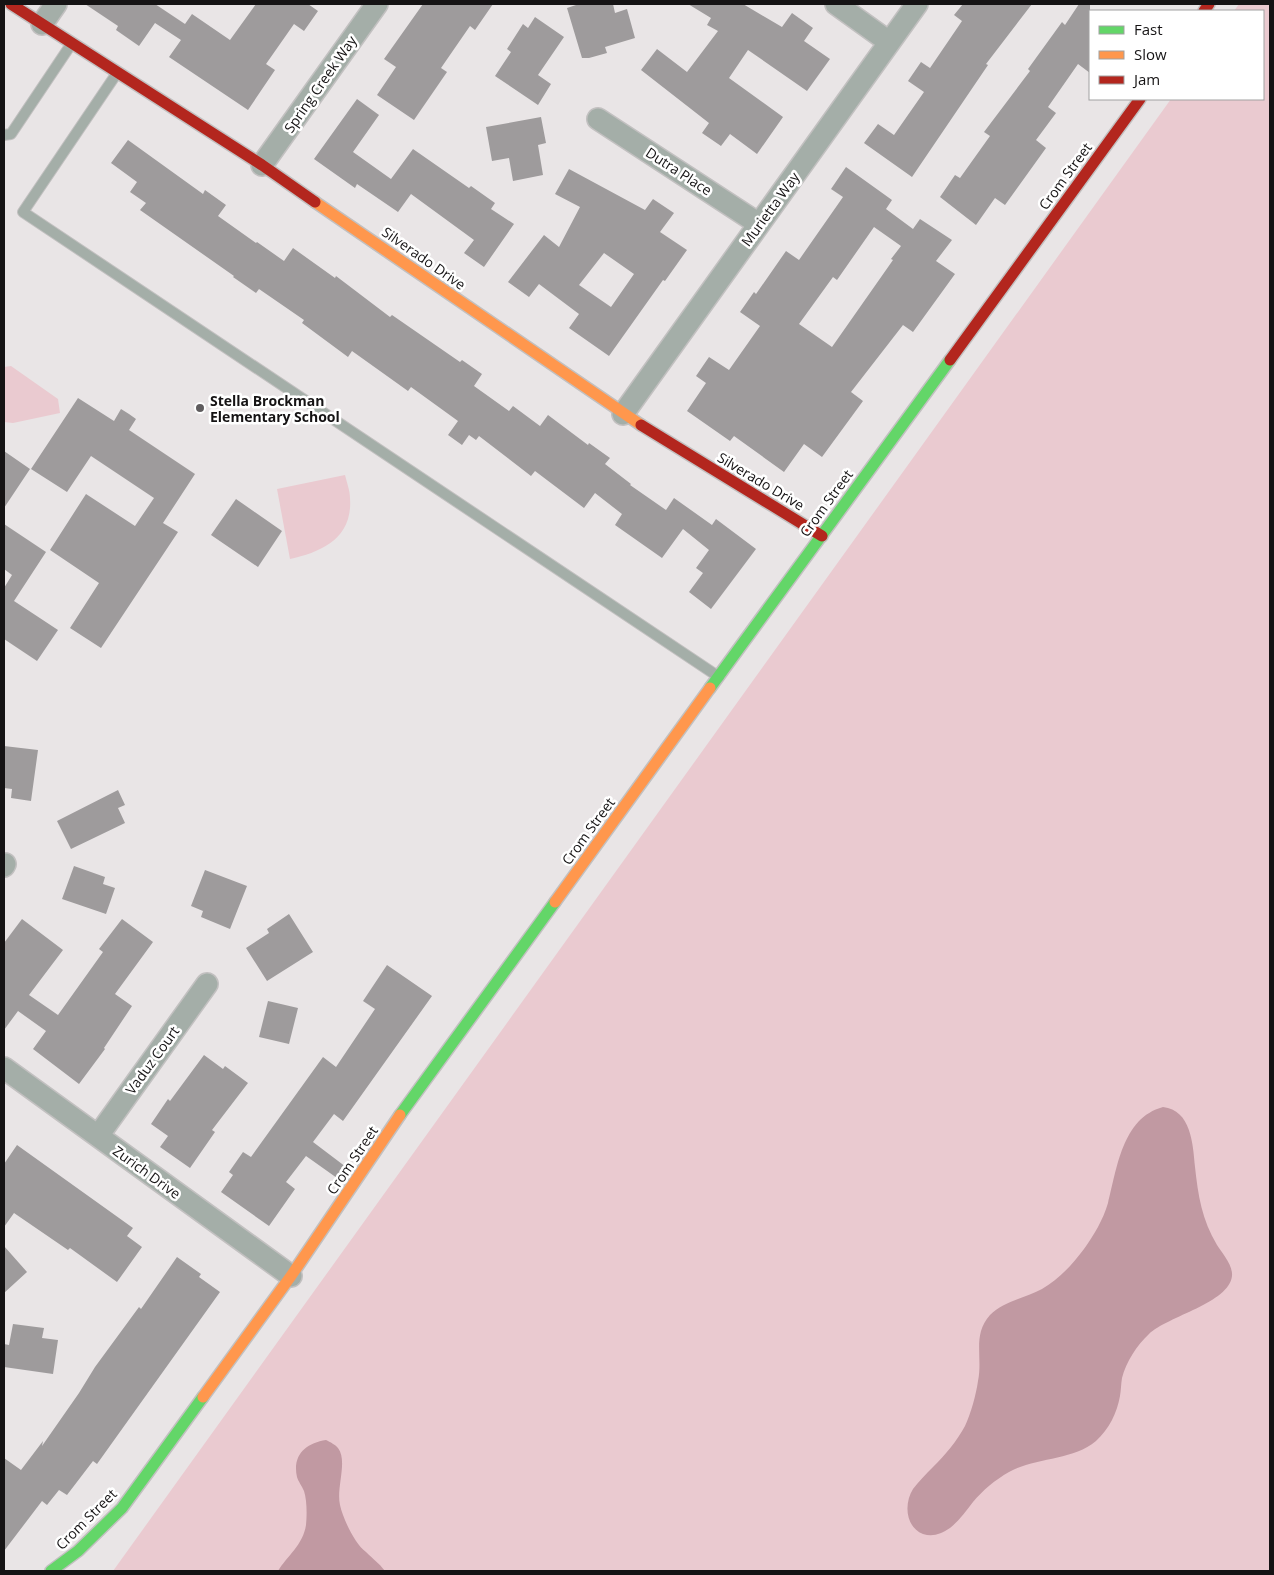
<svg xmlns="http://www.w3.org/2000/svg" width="1274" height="1575" viewBox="0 0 1274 1575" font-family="'Open Sans',sans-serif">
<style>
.green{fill:#eacad0}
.water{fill:#c199a2}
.building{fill:#9e9b9c;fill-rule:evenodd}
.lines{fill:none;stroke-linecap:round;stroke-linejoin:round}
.lane-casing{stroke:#c2c0c0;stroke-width:12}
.street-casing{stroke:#c2c0c0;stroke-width:24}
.fast-casing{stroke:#c2c0c0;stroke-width:14}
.slow-casing{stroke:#c2c0c0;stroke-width:14}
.jam-casing{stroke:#c2c0c0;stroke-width:14}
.lane{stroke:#a4aea8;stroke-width:10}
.street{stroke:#a4aea8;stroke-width:21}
.fast{stroke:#63d668;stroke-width:11}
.slow{stroke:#ff974d;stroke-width:11}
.jam{stroke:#b3261e;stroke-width:11}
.poi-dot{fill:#5f5c5e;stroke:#fff;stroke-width:2}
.labels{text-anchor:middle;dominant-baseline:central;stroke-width:5;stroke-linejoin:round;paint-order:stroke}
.street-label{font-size:14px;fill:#151314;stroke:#fff}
.poi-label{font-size:14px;font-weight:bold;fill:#151314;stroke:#fff;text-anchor:start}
</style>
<rect width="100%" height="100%" fill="#e9e5e6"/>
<path class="green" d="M 1239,4 L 1270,4 L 1270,1571 L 113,1571 L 1171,99 L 1263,99 L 1263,11 L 1234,11 Z
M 11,366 L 58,399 L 60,413 L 13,423 L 4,422 L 4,367 Z
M 345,475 C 347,483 350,491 350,498 C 353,538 322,552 290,559 L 277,489 Z"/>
<path class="water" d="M 1163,1107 C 1191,1110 1193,1144 1195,1167 C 1198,1195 1202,1220 1217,1245 C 1222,1253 1233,1265 1232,1276 C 1229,1303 1168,1316 1149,1334 C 1137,1345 1126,1362 1122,1378 C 1121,1384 1121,1390 1120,1396 C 1117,1413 1109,1429 1096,1441 C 1072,1461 1036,1457 1009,1472 C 995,1480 983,1490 973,1502 C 966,1511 959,1521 950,1528 C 941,1534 933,1537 923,1534 C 905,1527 904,1503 913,1489 C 919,1481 926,1474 933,1467 C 945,1455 957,1441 965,1426 C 971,1413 976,1395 978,1381 C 983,1357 972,1335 990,1315 C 1004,1301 1025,1298 1042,1289 C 1059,1279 1072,1265 1084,1249 C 1094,1235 1103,1220 1108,1203 C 1117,1169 1122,1118 1163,1107 Z
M 326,1440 C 330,1442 336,1445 338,1448 C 348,1461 336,1488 340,1505 C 343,1519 355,1544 366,1552 C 374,1560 378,1562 385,1571 L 278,1571 C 287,1556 303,1545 306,1525 C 307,1515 307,1500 304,1491 C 302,1486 298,1481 297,1477 C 292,1455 306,1443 326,1440 Z"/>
<path class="building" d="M 85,4 L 155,4 L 185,24 L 192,14 L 230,40 L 256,4 L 308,4 L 318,11 L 304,31 L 294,24 L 266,64 L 275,70 L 248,110 L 169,57 L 181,40 L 155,23 L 139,46 L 116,30 L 118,26 Z
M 423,4 L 493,4 L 475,30 L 470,26 L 441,68 L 447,72 L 414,120 L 377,95 L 396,67 L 384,59 Z
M 579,4 L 613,4 L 615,13 L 627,9 L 635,38 L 605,47 L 607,53 L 589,58 L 582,58 L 567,8 Z
M 688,4 L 743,4 L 782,27 L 792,13 L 813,28 L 804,41 L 830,59 L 807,91 L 748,50 L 729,78 L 783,117 L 757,154 L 730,134 L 721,146 L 702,133 L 709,123 L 641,70 L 657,49 L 687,72 L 718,31 L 707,25 L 711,18 Z
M 963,4 L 1032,4 L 986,64 L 988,65 L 912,177 L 864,143 L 878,124 L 894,135 L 924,92 L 908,81 L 921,62 L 930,68 L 962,21 L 954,15 Z
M 1079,4 L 1090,4 L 1090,73 L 1078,64 L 1048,107 L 1056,113 L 1036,140 L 1046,148 L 1005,205 L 995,198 L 976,225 L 940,197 L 955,175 L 960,178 L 990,136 L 984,132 L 1030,71 L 1028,69 L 1062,22 L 1065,25 Z
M 535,17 L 564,37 L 538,75 L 551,84 L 538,105 L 495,76 L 511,52 L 507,49 L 523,24 L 528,28 Z
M 357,99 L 379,115 L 353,152 L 391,179 L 413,149 L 469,188 L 471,186 L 495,203 L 491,209 L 514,224 L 484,267 L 464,253 L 474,240 L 411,194 L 398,212 L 357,184 L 355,188 L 314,159 Z
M 541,117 L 546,143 L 538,145 L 543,175 L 513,181 L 509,158 L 492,161 L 486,127 Z
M 128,140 L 203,194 L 205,190 L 226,205 L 218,216 L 256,243 L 257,242 L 284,261 L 293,248 L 335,278 L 336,276 L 390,317 L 392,315 L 460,362 L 462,360 L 482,374 L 474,386 L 509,411 L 513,406 L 540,426 L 548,415 L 588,445 L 589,443 L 610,458 L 605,464 L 631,484 L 630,485 L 666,510 L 674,498 L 712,525 L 716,519 L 756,549 L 711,609 L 689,592 L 703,573 L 696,568 L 709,550 L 683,529 L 662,558 L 615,525 L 622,514 L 595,493 L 584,508 L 535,471 L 531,476 L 479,436 L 476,440 L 469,435 L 462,445 L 448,435 L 458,421 L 411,387 L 408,391 L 352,351 L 348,357 L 302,323 L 304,320 L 259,289 L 256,293 L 233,277 L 234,276 L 140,210 L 146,203 L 130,192 L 137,182 L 111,163 Z
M 846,167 L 892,200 L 886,209 L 913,229 L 920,219 L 952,240 L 936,261 L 955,274 L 913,332 L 903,325 L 851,392 L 863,401 L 822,457 L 804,444 L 784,472 L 734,436 L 730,441 L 687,411 L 706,383 L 696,376 L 709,357 L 729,370 L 760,326 L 740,312 L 754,292 L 756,294 L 786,251 L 799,260 L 843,197 L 831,189 ZM 874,227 L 901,246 L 891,259 L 893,260 L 832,347 L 799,324 L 833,277 L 837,280 Z
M 569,169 L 645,210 L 653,199 L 674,213 L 660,232 L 687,250 L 665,281 L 663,280 L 609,356 L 569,328 L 579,314 L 539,284 L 529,297 L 508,282 L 544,235 L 559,247 L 580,207 L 555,194 ZM 604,253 L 634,274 L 611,307 L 579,285 Z
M 78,398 L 114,421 L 121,409 L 129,414 L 136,419 L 129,430 L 195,474 L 163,523 L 178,532 L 101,648 L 70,628 L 99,583 L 50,550 L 86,494 L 135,526 L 154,498 L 91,456 L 67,492 L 31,469 Z
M 4,451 L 30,469 L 4,508 Z
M 236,499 L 282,531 L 258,567 L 211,535 Z
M 4,524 L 46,552 L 14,601 L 58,630 L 37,661 L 4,639 L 4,588 L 12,575 L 4,569 Z
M 4,746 L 38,750 L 31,801 L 11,798 L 12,789 L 4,788 Z
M 118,790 L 125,805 L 118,808 L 125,823 L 71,849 L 57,821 Z
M 74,866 L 105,877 L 103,884 L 115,888 L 106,914 L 62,899 Z
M 205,870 L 247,886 L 230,929 L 201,917 L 203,911 L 191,906 Z
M 289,914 L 313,952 L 267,981 L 246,948 L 269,933 L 267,929 Z
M 22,919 L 63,950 L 29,995 L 58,1015 L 103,952 L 99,949 L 122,919 L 153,942 L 115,994 L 132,1006 L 104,1048 L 105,1049 L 79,1084 L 33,1049 L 46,1031 L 18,1011 L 4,1030 L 4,943 Z
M 387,965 L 432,996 L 343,1121 L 334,1114 L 313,1142 L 346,1167 L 337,1178 L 306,1156 L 286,1182 L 295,1189 L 269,1226 L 221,1192 L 233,1175 L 229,1172 L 243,1152 L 251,1157 L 323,1057 L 336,1067 L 375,1009 L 363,1001 Z
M 268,1001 L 298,1008 L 289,1044 L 259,1037 Z
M 204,1055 L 223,1069 L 225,1066 L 248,1083 L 212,1130 L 215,1132 L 190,1168 L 160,1147 L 168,1136 L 151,1124 L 168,1099 L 170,1101 Z
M 17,1145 L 133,1228 L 127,1236 L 142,1247 L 117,1282 L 70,1248 L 68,1250 L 14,1213 L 4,1227 L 4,1164 Z
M 4,1246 L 27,1272 L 4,1293 Z
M 177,1257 L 201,1274 L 199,1277 L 220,1292 L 97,1464 L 93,1461 L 67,1495 L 59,1490 L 47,1505 L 42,1501 L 4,1551 L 4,1458 L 21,1470 L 43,1441 L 42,1446 L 79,1393 L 95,1367 L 139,1307 L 141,1309 Z
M 13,1324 L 44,1328 L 42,1338 L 58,1340 L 53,1374 L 4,1367 L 4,1344 L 9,1345 Z"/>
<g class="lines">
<defs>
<path id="lane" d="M 117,73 L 23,212 L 719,677
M 4,135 L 11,134 L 72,43"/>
<path id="street" d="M 836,4 L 889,42
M 42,24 L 56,4
M 598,119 L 759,224
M 262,165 L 377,4
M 623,414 L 917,4
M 4,866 L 5,864
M 4,1068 L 291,1276
M 98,1136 L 207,984"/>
<path id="fast" d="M 710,688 L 950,360
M 400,1115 L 555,902
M 51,1571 L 78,1551 L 122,1508 L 203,1397"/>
<path id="slow" d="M 315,202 L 641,425
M 555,902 L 710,688
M 203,1397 L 291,1276 L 400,1115"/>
<path id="jam" d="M 11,4 L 262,165 L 315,202
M 1204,11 L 1209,4
M 950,360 L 1140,99
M 641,425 L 822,536"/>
</defs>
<use href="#lane" class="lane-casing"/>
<use href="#street" class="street-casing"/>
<use href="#fast" class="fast-casing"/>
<use href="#slow" class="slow-casing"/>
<use href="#jam" class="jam-casing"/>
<use href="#lane" class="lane"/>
<use href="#street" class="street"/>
<use href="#fast" class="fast"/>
<use href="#slow" class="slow"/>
<use href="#jam" class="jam"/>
</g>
<circle class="poi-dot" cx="200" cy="408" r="5"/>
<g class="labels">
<g class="street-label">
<text transform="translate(320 84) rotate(-55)">Spring Creek Way</text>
<text transform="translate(679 171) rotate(33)">Dutra Place</text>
<text transform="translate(1065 176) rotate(-54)">Crom Street</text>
<text transform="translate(770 209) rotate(-54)">Murietta Way</text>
<text transform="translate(424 258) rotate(35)">Silverado Drive</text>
<text transform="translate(761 481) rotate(31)">Silverado Drive</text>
<text transform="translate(826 503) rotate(-54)">Crom Street</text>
<text transform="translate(588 831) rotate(-54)">Crom Street</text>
<text transform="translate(152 1060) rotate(-54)">Vaduz Court</text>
<text transform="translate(352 1160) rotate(-56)">Crom Street</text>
<text transform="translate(147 1172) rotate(36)">Zurich Drive</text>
<text transform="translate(86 1519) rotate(-45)">Crom Street</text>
</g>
<g class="poi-label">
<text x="210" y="400">Stella Brockman<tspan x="210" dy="16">Elementary School</tspan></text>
</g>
</g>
<rect width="1274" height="1575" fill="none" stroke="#151314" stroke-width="10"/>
<rect x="1089" y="10" width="175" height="90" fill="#ffffff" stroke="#a1a1a1"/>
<rect x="1099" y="26" width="25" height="8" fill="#63d668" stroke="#a1a1a1"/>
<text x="1134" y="35" font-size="15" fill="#151314">Fast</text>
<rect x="1099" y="51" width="25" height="8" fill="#ff974d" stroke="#a1a1a1"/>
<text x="1134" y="60" font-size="15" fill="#151314">Slow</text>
<rect x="1099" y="76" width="25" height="8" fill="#b3261e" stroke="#a1a1a1"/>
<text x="1134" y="85" font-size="15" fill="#151314">Jam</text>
</svg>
